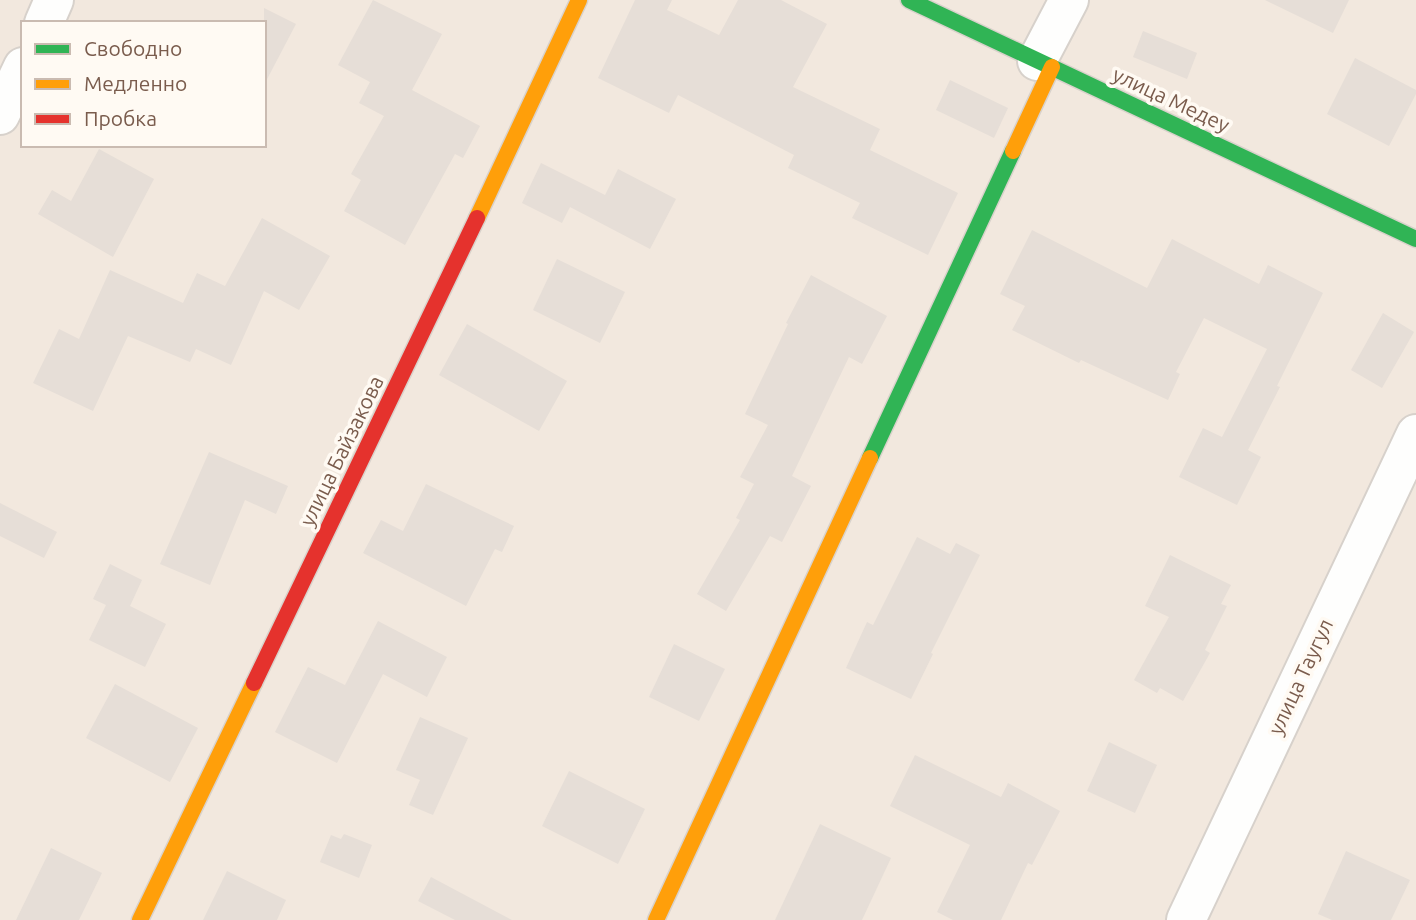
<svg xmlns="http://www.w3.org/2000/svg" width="1416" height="920" font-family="Ubuntu,sans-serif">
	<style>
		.residential { fill: #f2e8de; fill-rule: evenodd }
		.building { fill: #e6ded7 }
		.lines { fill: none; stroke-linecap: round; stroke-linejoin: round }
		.street-casing { stroke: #d7d1cb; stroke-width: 42 }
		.fast-casing { stroke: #d9d2cb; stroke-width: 19 }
		.slow-casing { stroke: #d9d2cb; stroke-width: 19 }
		.jam-casing { stroke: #d9d2cb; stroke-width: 19 }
		.street { stroke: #fefefd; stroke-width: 38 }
		.fast { stroke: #30b455; stroke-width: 16 }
		.slow { stroke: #ff9f0a; stroke-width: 16 }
		.jam { stroke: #e5322d; stroke-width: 16 }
		.labels { text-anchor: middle; stroke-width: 7; stroke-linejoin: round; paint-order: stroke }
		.street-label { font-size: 21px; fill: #7a5c4d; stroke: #fffaf3 }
	</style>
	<rect width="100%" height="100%" fill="#f9f5f0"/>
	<path class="residential" d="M 0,0 L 1416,0 L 1416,920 L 0,920 ZM 23,23 L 264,23 L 264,145 L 23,145 Z"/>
	<g class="building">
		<polygon points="373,0 442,34 412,90 480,126 463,158 455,154 405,245 344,211 361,180 351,174 384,116 359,103 370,82 338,65"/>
		<polygon points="635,0 672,0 667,10 719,35 738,0 781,0 827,24 793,87 880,129 870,150 958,193 928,255 852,218 860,203 788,168 794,155 678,95 669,113 598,78"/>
		<polygon points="1265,0 1349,0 1333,33"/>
		<polygon points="264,8 296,24 264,85"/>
		<polygon points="1143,31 1197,53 1187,79 1133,57"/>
		<polygon points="1355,58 1416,90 1416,94 1389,146 1327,114"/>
		<polygon points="950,80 1008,108 994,138 936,110"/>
		<polygon points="99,149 154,179 113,257 38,214 52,190 71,201"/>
		<polygon points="541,163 605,195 618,169 676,199 650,249 570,207 562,223 522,203"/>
		<polygon points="262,218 330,256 299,310 264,291 231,365 196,349 190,362 128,336 93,411 33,383 59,329 79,339 110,270 183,303 197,273 225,286"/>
		<polygon points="1032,230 1147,288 1172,239 1259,284 1268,265 1323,293 1277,386 1280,387 1248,450 1261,457 1237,505 1179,477 1203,428 1222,437 1267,349 1204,318 1176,372 1180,374 1168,400 1081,360 1079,363 1012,330 1025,306 1000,294"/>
		<polygon points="557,259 625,292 600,343 533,310"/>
		<polygon points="811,275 887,316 862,364 849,357 792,476 811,486 782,542 770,536 726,611 697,594 740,520 736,518 754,484 740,477 768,425 745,414 788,324 786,323"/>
		<polygon points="1383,313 1414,332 1382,388 1351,370"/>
		<polygon points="467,324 567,381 539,431 439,375"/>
		<polygon points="209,452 288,486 276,514 245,500 210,585 160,564"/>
		<polygon points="426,484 514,526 502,552 495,549 466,606 363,553 381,520 403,531"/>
		<polygon points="0,503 57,532 44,558 0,536"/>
		<polygon points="917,537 950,554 956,543 980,555 931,653 933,654 911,699 846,668 867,622 873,625"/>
		<polygon points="1170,555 1231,585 1221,604 1227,606 1205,650 1210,653 1183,701 1160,688 1157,693 1134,680 1169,617 1145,606"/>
		<polygon points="110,564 142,580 130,606 166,624 145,667 89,640 106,605 93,599"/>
		<polygon points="378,621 447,657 427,697 383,674 337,763 275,732 308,667 345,685"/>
		<polygon points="674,644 725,669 699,721 649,697"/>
		<polygon points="115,684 198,728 170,782 86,738"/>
		<polygon points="420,717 468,738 433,815 409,805 420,780 396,770"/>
		<polygon points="1109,742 1157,765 1135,813 1087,791"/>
		<polygon points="915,755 1001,797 1008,783 1060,811 1032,865 1028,863 1001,920 953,920 937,912 970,845 890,806"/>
		<polygon points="569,771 645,809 618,864 542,826"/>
		<polygon points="820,824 891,858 862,920 775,920"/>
		<polygon points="344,834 372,845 359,878 320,862 331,835 341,839"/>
		<polygon points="51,848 102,873 79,920 16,920"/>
		<polygon points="1346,851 1410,880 1391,920 1332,920 1318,914"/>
		<polygon points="227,871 286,900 277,920 203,920"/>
		<polygon points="431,877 512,920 455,920 418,901"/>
	</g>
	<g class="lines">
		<g class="street-casing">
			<g id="street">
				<polyline points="44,23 54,0"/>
				<polyline points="1037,61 1069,0"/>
				<polyline points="0,115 23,67"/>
				<polyline points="1186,920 1416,434"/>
			</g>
		</g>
		<g class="fast-casing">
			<g id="fast">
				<polyline points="909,0 1416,239"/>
				<polyline points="870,458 1013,151"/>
			</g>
		</g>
		<g class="slow-casing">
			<g id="slow">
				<polyline points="1013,151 1052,67"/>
				<polyline points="477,218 579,0"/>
				<polyline points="140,920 254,683"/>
				<polyline points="656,920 870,458"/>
			</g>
		</g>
		<g class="jam-casing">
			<polyline id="jam" points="254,683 477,218"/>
		</g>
		<use href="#street" class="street"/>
		<use href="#fast" class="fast"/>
		<use href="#slow" class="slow"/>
		<use href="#jam" class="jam"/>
	</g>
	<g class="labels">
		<g class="street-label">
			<text transform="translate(1171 100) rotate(25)" y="7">улица Медеу</text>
			<text transform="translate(342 451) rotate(-64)" y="7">улица Байзакова</text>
			<text transform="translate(1301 677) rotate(-65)" y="7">улица Таугул</text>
		</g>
	</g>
	<rect x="21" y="21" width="245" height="126" fill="#fffaf3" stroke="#cabbb1" stroke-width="2"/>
	<rect x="35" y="44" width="35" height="10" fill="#30b455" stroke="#cabbb1" stroke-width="2"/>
	<text x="84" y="56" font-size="21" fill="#7a5c4d">Свободно</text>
	<rect x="35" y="79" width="35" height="10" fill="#ff9f0a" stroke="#cabbb1" stroke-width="2"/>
	<text x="84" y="91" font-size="21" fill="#7a5c4d">Медленно</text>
	<rect x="35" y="114" width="35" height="10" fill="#e5322d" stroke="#cabbb1" stroke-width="2"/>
	<text x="84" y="126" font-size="21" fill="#7a5c4d">Пробка</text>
</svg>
